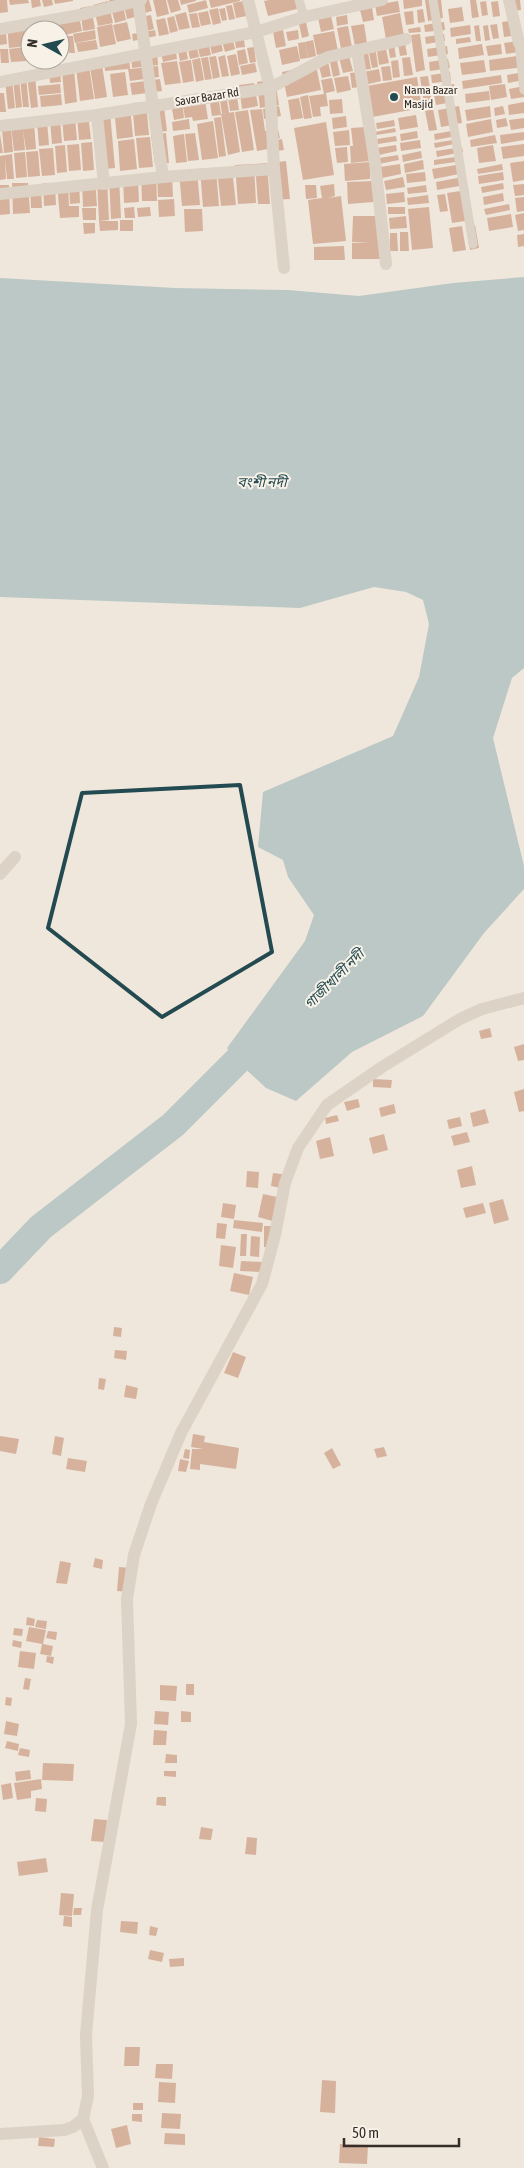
<svg xmlns="http://www.w3.org/2000/svg" width="524" height="2168" font-family="'Asap Condensed','Noto Sans Bengali',sans-serif">
	<style>
		.water { fill: #7ea3a8 }
		.lines { fill: none; stroke-linecap: round; stroke-linejoin: round }
		.river { stroke: #7ea3a8; stroke-width: 28 }
		.building { fill: #b87251 }
		.service { stroke: #c5b8a9; stroke-width: 9 }
		.minor { stroke: #c5b8a9; stroke-width: 12 }
		.tertiary { stroke: #c5b8a9; stroke-width: 12 }
		.marked { fill: none; stroke: #234a50; stroke-width: 4; stroke-linejoin: round }
		.poi-dot { fill: #234a50; stroke: #f7f1e8; stroke-width: 2 }
		.labels { text-anchor: middle; stroke-width: 4; stroke-linejoin: round; paint-order: stroke }
		.poi-label { font-size: 12px; fill: #342d28; stroke: #f7f1e8; text-anchor: start }
		.street-label { font-size: 12px; fill: #342d28; stroke: #f7f1e8 }
		.water-label { font-size: 14px; font-style: italic; fill: #234a50; stroke: #f7f1e8 }
	</style>
	<rect width="100%" height="100%" fill="#efe7dc"/>
	<polygon class="water" points="524,277 524,668 512,678 493,738 524,866 524,889 484,933 423,1016 352,1052 296,1101 266,1088 237,1061 227,1048 305,941 314,915 288,877 283,860 258,847 263,792 393,736 419,677 429,624 423,600 406,592 374,587 300,608 0,597 0,278 175,288 288,290 359,296 453,283"/>
	<g class="lines">
		<polyline class="river" points="0,1270 41,1227 173,1125 237,1061 266,1039"/>
	</g>
	<g class="building">
		<polygon points="0,0 7,0 8,12 0,13"/>
		<polygon points="9,0 28,0 29,3 10,5"/>
		<polygon points="31,0 40,0 41,6 32,8"/>
		<polygon points="42,0 52,0 53,5 44,7"/>
		<polygon points="54,0 73,0 73,1 55,4"/>
		<polygon points="109,0 122,0 126,20 115,23"/>
		<polygon points="123,0 135,0 139,16 127,19"/>
		<polygon points="137,0 149,0 152,11 141,14"/>
		<polygon points="153,0 166,0 169,14 157,17"/>
		<polygon points="167,0 178,0 181,10 171,13"/>
		<polygon points="180,0 196,0 196,1 181,5"/>
		<polygon points="206,0 208,8 189,13 187,5"/>
		<polygon points="209,0 240,0 240,1 211,8"/>
		<polygon points="269,0 296,0 297,9 268,16 264,1"/>
		<polygon points="403,0 422,0 422,6 404,9"/>
		<polygon points="425,0 431,0 434,20 428,21"/>
		<polygon points="433,0 441,0 443,18 436,19"/>
		<polygon points="470,0 476,0 479,17 472,18"/>
		<polygon points="512,0 520,0 521,10 513,11"/>
		<polygon points="108,1 113,23 98,26 93,5"/>
		<polygon points="244,1 247,16 236,18 233,3"/>
		<polygon points="398,1 400,12 377,16 375,5"/>
		<polygon points="486,1 488,15 482,16 480,2"/>
		<polygon points="498,1 500,16 493,17 491,2"/>
		<polygon points="232,5 235,19 229,20 226,6"/>
		<polygon points="91,6 95,29 83,31 80,8"/>
		<polygon points="372,7 374,20 363,22 360,10"/>
		<polygon points="462,7 464,21 450,23 448,9"/>
		<polygon points="218,8 221,23 213,25 209,10"/>
		<polygon points="225,8 227,20 222,21 219,9"/>
		<polygon points="423,9 425,22 418,23 417,10"/>
		<polygon points="78,11 82,31 61,36 57,15"/>
		<polygon points="208,11 211,24 201,26 198,13"/>
		<polygon points="413,11 414,24 406,25 404,12"/>
		<polygon points="186,12 190,28 179,30 175,15"/>
		<polygon points="197,13 200,27 192,28 189,14"/>
		<polygon points="400,13 404,36 386,39 382,17"/>
		<polygon points="151,15 154,29 142,32 139,17"/>
		<polygon points="347,15 348,24 337,26 336,17"/>
		<polygon points="174,16 178,31 170,33 167,18"/>
		<polygon points="331,16 334,29 321,32 318,18"/>
		<polygon points="165,18 169,34 159,36 156,20"/>
		<polygon points="26,21 28,46 9,48 7,25 17,24 19,35 18,22"/>
		<polygon points="509,21 511,36 504,37 502,22"/>
		<polygon points="127,22 131,39 117,42 113,25"/>
		<polygon points="306,22 309,36 302,38 299,24"/>
		<polygon points="444,22 445,30 425,32 424,25"/>
		<polygon points="112,24 116,44 100,47 97,27"/>
		<polygon points="364,24 367,43 355,46 351,26"/>
		<polygon points="497,24 499,38 493,39 490,25"/>
		<polygon points="5,25 7,44 0,45 0,26"/>
		<polygon points="470,25 471,34 451,37 450,28"/>
		<polygon points="479,25 481,41 476,41 474,26"/>
		<polygon points="488,25 490,40 485,41 483,26"/>
		<polygon points="348,26 352,47 341,49 337,28"/>
		<polygon points="420,27 421,32 409,33 408,29"/>
		<polygon points="95,30 96,39 75,43 73,34"/>
		<polygon points="155,30 156,36 133,41 132,34"/>
		<polygon points="283,30 286,46 276,48 273,32"/>
		<polygon points="298,30 299,39 288,41 286,32"/>
		<polygon points="334,31 338,51 317,55 313,35"/>
		<polygon points="243,33 245,47 236,48 234,35"/>
		<polygon points="420,34 425,70 416,72 411,35"/>
		<polygon points="444,34 445,41 426,44 425,37"/>
		<polygon points="232,35 235,49 225,52 221,37"/>
		<polygon points="67,36 73,36 75,53 69,53"/>
		<polygon points="60,37 66,37 68,54 62,55"/>
		<polygon points="470,37 471,42 456,44 456,39"/>
		<polygon points="220,38 223,51 212,54 209,41"/>
		<polygon points="96,40 98,49 78,52 76,43"/>
		<polygon points="313,40 316,56 308,58 305,42"/>
		<polygon points="524,40 524,51 506,54 504,43"/>
		<polygon points="208,41 211,55 200,57 197,43"/>
		<polygon points="305,42 308,58 300,59 298,43"/>
		<polygon points="405,42 407,55 400,56 398,43"/>
		<polygon points="196,43 199,57 190,59 187,45"/>
		<polygon points="185,44 188,59 180,61 177,46"/>
		<polygon points="394,44 396,57 390,58 388,45"/>
		<polygon points="482,44 484,55 459,59 458,48"/>
		<polygon points="501,44 502,54 488,56 486,46"/>
		<polygon points="175,45 177,59 163,62 160,48"/>
		<polygon points="297,46 300,61 282,65 279,50"/>
		<polygon points="447,46 448,54 428,57 427,49"/>
		<polygon points="26,47 27,61 11,62 9,49"/>
		<polygon points="254,47 256,62 250,63 247,48"/>
		<polygon points="0,49 8,49 9,63 1,63"/>
		<polygon points="245,49 248,63 239,65 237,51"/>
		<polygon points="386,49 389,63 379,65 377,51"/>
		<polygon points="157,51 158,65 132,68 131,54"/>
		<polygon points="376,52 378,67 372,68 369,53"/>
		<polygon points="368,53 371,69 362,70 359,54"/>
		<polygon points="236,54 240,74 231,76 227,56"/>
		<polygon points="129,55 130,69 158,66 159,77 130,81 128,69 105,71 104,58"/>
		<polygon points="225,55 229,76 222,77 218,57"/>
		<polygon points="524,55 524,67 490,71 489,60"/>
		<polygon points="216,56 220,77 213,79 209,57"/>
		<polygon points="349,56 353,71 343,73 339,58"/>
		<polygon points="208,57 212,79 205,80 201,58"/>
		<polygon points="410,57 413,75 404,76 402,58"/>
		<polygon points="200,58 204,80 196,82 192,60"/>
		<polygon points="448,59 450,68 430,71 429,62"/>
		<polygon points="191,60 194,81 183,83 179,62"/>
		<polygon points="337,60 340,75 333,77 330,62"/>
		<polygon points="398,60 400,77 393,78 391,61"/>
		<polygon points="484,60 486,72 462,75 460,63"/>
		<polygon points="177,61 181,83 165,85 161,63"/>
		<polygon points="328,61 331,76 322,78 318,63"/>
		<polygon points="255,63 257,72 242,75 240,66"/>
		<polygon points="102,65 107,97 95,99 90,67"/>
		<polygon points="316,65 321,90 287,97 282,72"/>
		<polygon points="89,66 94,99 80,101 76,68"/>
		<polygon points="390,66 392,80 383,81 381,67"/>
		<polygon points="379,69 381,81 365,85 363,72"/>
		<polygon points="60,70 61,82 50,83 49,72"/>
		<polygon points="74,70 77,102 65,104 62,72"/>
		<polygon points="125,72 128,95 113,97 110,74"/>
		<polygon points="359,72 360,87 352,88 350,73"/>
		<polygon points="450,72 451,81 432,83 431,75"/>
		<polygon points="524,72 524,80 508,83 507,75"/>
		<polygon points="501,75 502,83 463,89 462,81"/>
		<polygon points="27,76 35,76 38,107 31,108"/>
		<polygon points="348,76 351,90 337,93 334,78"/>
		<polygon points="428,76 432,103 424,104 420,77"/>
		<polygon points="26,77 29,107 23,107 20,78"/>
		<polygon points="417,77 422,108 372,117 367,86"/>
		<polygon points="332,78 335,91 326,93 328,106 320,107 321,116 313,117 309,96 324,94 321,80"/>
		<polygon points="19,79 22,107 16,108 13,80"/>
		<polygon points="160,79 162,91 132,95 130,83"/>
		<polygon points="275,79 279,105 260,108 257,82"/>
		<polygon points="12,80 15,108 8,109 5,81"/>
		<polygon points="254,83 258,106 242,109 239,85"/>
		<polygon points="60,84 61,93 39,95 38,86"/>
		<polygon points="454,84 455,89 434,92 433,87"/>
		<polygon points="505,84 507,97 491,100 489,86"/>
		<polygon points="524,86 524,97 511,99 509,89"/>
		<polygon points="236,89 239,110 230,111 227,90"/>
		<polygon points="489,91 490,100 466,103 465,94"/>
		<polygon points="0,93 4,93 6,112 0,112"/>
		<polygon points="226,93 229,113 222,114 219,94"/>
		<polygon points="452,93 453,102 436,105 434,95"/>
		<polygon points="61,94 62,105 41,107 40,96"/>
		<polygon points="204,94 208,119 193,121 192,117 185,118 182,100 184,118 174,120 170,98"/>
		<polygon points="218,95 221,115 212,116 209,97"/>
		<polygon points="308,95 312,118 304,119 300,97"/>
		<polygon points="299,98 303,118 291,120 288,100"/>
		<polygon points="163,99 167,131 151,133"/>
		<polygon points="342,99 343,113 330,114 329,100"/>
		<polygon points="146,102 149,135 135,136 132,103"/>
		<polygon points="524,102 524,113 509,115 508,105"/>
		<polygon points="130,106 133,137 117,139 114,107"/>
		<polygon points="279,106 281,116 264,119 263,109"/>
		<polygon points="459,106 462,123 456,124 453,107"/>
		<polygon points="490,106 491,117 467,121 465,110"/>
		<polygon points="503,106 505,114 495,116 494,108"/>
		<polygon points="450,108 453,125 441,127 438,110"/>
		<polygon points="262,109 265,131 278,129 280,138 267,141 282,139 284,150 269,152 268,149 257,151 250,110"/>
		<polygon points="433,109 437,130 429,131 425,111"/>
		<polygon points="248,110 254,150 242,152 235,112"/>
		<polygon points="110,112 115,168 105,169 99,113"/>
		<polygon points="234,112 240,152 228,155 221,114"/>
		<polygon points="88,115 91,139 79,140 77,116"/>
		<polygon points="416,115 418,127 400,130 398,118"/>
		<polygon points="346,116 347,127 333,129 332,118"/>
		<polygon points="75,117 77,140 64,141 62,118"/>
		<polygon points="221,117 226,156 219,157 214,118"/>
		<polygon points="506,118 508,126 497,128 496,120"/>
		<polygon points="524,118 524,128 511,130 509,120"/>
		<polygon points="60,119 62,143 52,144 50,120"/>
		<polygon points="189,119 190,129 173,131 172,122"/>
		<polygon points="491,119 493,132 468,137 466,124"/>
		<polygon points="394,120 395,126 377,129 376,123"/>
		<polygon points="47,121 49,145 39,146 37,122"/>
		<polygon points="213,121 218,158 202,160 197,124"/>
		<polygon points="326,122 334,175 303,180 294,128"/>
		<polygon points="34,123 36,149 26,150 23,130 25,150 14,151 11,126"/>
		<polygon points="365,127 369,161 351,163 350,146 353,146 351,128"/>
		<polygon points="11,128 13,152 4,153 2,129"/>
		<polygon points="395,128 396,132 376,135 375,132"/>
		<polygon points="349,130 350,145 335,146 333,132"/>
		<polygon points="457,130 457,136 435,140 434,134"/>
		<polygon points="417,131 418,138 401,141 400,134"/>
		<polygon points="524,132 524,140 501,144 500,135"/>
		<polygon points="166,133 169,163 155,165 151,135"/>
		<polygon points="195,133 199,160 188,161 185,134"/>
		<polygon points="0,134 3,153 0,153"/>
		<polygon points="184,134 187,162 176,163 173,136"/>
		<polygon points="495,135 497,143 471,147 470,140"/>
		<polygon points="396,136 397,141 378,144 377,139"/>
		<polygon points="150,137 153,167 139,168 136,138"/>
		<polygon points="134,139 137,169 120,171 118,141"/>
		<polygon points="420,140 421,148 401,151 400,143"/>
		<polygon points="453,140 454,144 435,148 434,143"/>
		<polygon points="92,142 94,170 83,171 81,143"/>
		<polygon points="79,144 81,170 69,171 67,145"/>
		<polygon points="524,144 524,156 503,159 501,147"/>
		<polygon points="65,145 67,172 57,173 55,146"/>
		<polygon points="396,145 397,151 379,155 377,148"/>
		<polygon points="493,145 496,161 479,163 477,148"/>
		<polygon points="347,147 348,162 337,163 335,148"/>
		<polygon points="462,147 463,152 437,157 436,151"/>
		<polygon points="53,148 55,175 42,176 39,149"/>
		<polygon points="38,151 40,176 28,177 26,152"/>
		<polygon points="421,151 422,158 403,162 402,155"/>
		<polygon points="25,152 27,177 16,178 14,153"/>
		<polygon points="12,154 14,179 7,179 5,158 6,179 0,180 0,156"/>
		<polygon points="398,155 399,160 379,164 379,158"/>
		<polygon points="462,156 463,161 434,165 434,160"/>
		<polygon points="423,160 424,169 405,173 404,164"/>
		<polygon points="286,161 290,199 273,200 269,163"/>
		<polygon points="524,161 524,180 513,182 510,163"/>
		<polygon points="370,162 370,179 345,181 344,164"/>
		<polygon points="267,163 270,204 258,204 255,164"/>
		<polygon points="254,164 256,203 238,204 235,165"/>
		<polygon points="400,164 401,174 382,178 380,167"/>
		<polygon points="462,164 464,173 434,179 432,169"/>
		<polygon points="502,164 503,170 478,174 477,169"/>
		<polygon points="232,168 236,205 221,206 217,170"/>
		<polygon points="216,169 219,206 203,207 200,170"/>
		<polygon points="197,170 200,205 182,206 179,172"/>
		<polygon points="425,172 426,181 407,183 406,174"/>
		<polygon points="503,172 504,180 479,184 478,176"/>
		<polygon points="156,173 157,201 142,201 141,174"/>
		<polygon points="172,174 173,197 158,197 157,175"/>
		<polygon points="109,177 119,177 121,218 111,219"/>
		<polygon points="138,177 139,202 124,203 123,178"/>
		<polygon points="403,177 405,187 386,190 384,181"/>
		<polygon points="463,177 465,185 437,190 436,182"/>
		<polygon points="95,179 97,206 83,207 82,180"/>
		<polygon points="97,179 107,179 109,220 99,221"/>
		<polygon points="373,181 374,202 348,204 347,182"/>
		<polygon points="79,182 80,203 70,204 69,183"/>
		<polygon points="12,183 28,183 30,213 13,214"/>
		<polygon points="43,183 55,183 56,205 44,206"/>
		<polygon points="503,183 504,189 482,193 481,187"/>
		<polygon points="57,184 68,184 69,206 79,206 79,217 60,218"/>
		<polygon points="334,184 335,196 328,198 341,196 346,241 313,244 308,200 322,198 320,186"/>
		<polygon points="524,184 524,195 515,196 513,185"/>
		<polygon points="0,185 9,185 10,214 0,215"/>
		<polygon points="30,185 41,185 42,208 31,208"/>
		<polygon points="305,185 316,185 317,198 306,199"/>
		<polygon points="426,185 427,192 408,194 407,188"/>
		<polygon points="467,190 472,220 452,223 447,193"/>
		<polygon points="404,192 405,202 387,204 386,194"/>
		<polygon points="503,193 504,201 484,205 483,197"/>
		<polygon points="445,194 448,211 440,212 437,195"/>
		<polygon points="428,195 429,203 408,205 407,198"/>
		<polygon points="524,197 524,211 517,212 515,198"/>
		<polygon points="174,199 175,216 159,217 158,200"/>
		<polygon points="509,204 510,210 486,215 484,209"/>
		<polygon points="134,207 135,218 125,218 124,208"/>
		<polygon points="150,207 151,216 138,217 137,208"/>
		<rect x="388" y="207" width="17" height="7"/>
		<polygon points="429,207 433,248 412,250 408,209"/>
		<polygon points="82,208 96,208 96,220 83,220"/>
		<polygon points="184,209 202,209 203,231 185,232"/>
		<polygon points="524,213 524,230 518,231 515,215"/>
		<polygon points="511,214 513,227 489,231 487,218"/>
		<polygon points="353,216 377,216 382,259 352,259 352,243 370,243 352,242"/>
		<polygon points="406,216 407,228 390,229 389,218"/>
		<rect x="120" y="220" width="13" height="11"/>
		<polygon points="99,221 118,221 118,230 100,231"/>
		<polygon points="83,223 95,223 95,233 84,234"/>
		<polygon points="475,225 479,248 470,250 466,227"/>
		<polygon points="462,226 466,250 453,252 449,228"/>
		<polygon points="400,232 408,232 409,251 400,251"/>
		<polygon points="390,233 397,233 398,251 390,251"/>
		<polygon points="524,234 524,246 518,247 517,235"/>
		<polygon points="344,246 345,260 314,260 314,247"/>
		<polygon points="490,1028 492,1037 481,1039 479,1031"/>
		<polygon points="524,1044 524,1060 518,1061 514,1047"/>
		<polygon points="373,1079 392,1080 391,1088 373,1087"/>
		<polygon points="524,1089 524,1111 519,1112 514,1092"/>
		<polygon points="358,1099 360,1107 347,1111 344,1102"/>
		<polygon points="394,1104 396,1113 381,1117 379,1108"/>
		<polygon points="485,1109 489,1123 473,1127 470,1113"/>
		<polygon points="337,1115 339,1121 326,1124 325,1118"/>
		<polygon points="460,1117 462,1126 449,1129 447,1120"/>
		<polygon points="467,1132 470,1142 454,1146 451,1136"/>
		<polygon points="384,1134 388,1150 373,1154 369,1138"/>
		<polygon points="330,1137 334,1156 320,1159 316,1141"/>
		<polygon points="472,1166 476,1185 461,1188 457,1170"/>
		<polygon points="247,1171 259,1172 258,1188 246,1187"/>
		<polygon points="273,1173 288,1175 286,1189 271,1186"/>
		<polygon points="263,1194 282,1198 276,1222 258,1217"/>
		<polygon points="503,1199 509,1220 494,1224 489,1203"/>
		<polygon points="223,1203 236,1205 234,1219 221,1217"/>
		<polygon points="483,1203 486,1213 466,1218 463,1208"/>
		<polygon points="234,1220 263,1223 262,1232 233,1228"/>
		<polygon points="217,1223 227,1224 225,1239 216,1238"/>
		<polygon points="264,1226 275,1226 274,1248 264,1247"/>
		<polygon points="241,1234 247,1234 246,1256 240,1256"/>
		<polygon points="251,1236 260,1237 259,1257 250,1256"/>
		<polygon points="221,1245 236,1247 233,1268 219,1266"/>
		<polygon points="241,1261 262,1262 261,1272 240,1271"/>
		<polygon points="234,1273 253,1277 249,1295 230,1291"/>
		<polygon points="114,1327 122,1328 121,1337 113,1336"/>
		<polygon points="115,1350 127,1351 126,1360 114,1358"/>
		<polygon points="233,1352 246,1357 238,1378 224,1373"/>
		<polygon points="99,1378 106,1379 104,1390 98,1389"/>
		<polygon points="126,1385 138,1388 136,1399 124,1397"/>
		<polygon points="193,1434 205,1436 204,1442 239,1448 236,1469 200,1464 200,1470 190,1469 192,1449 203,1449 191,1447"/>
		<polygon points="0,1436 19,1439 16,1454 0,1451"/>
		<polygon points="55,1436 64,1438 61,1456 52,1454"/>
		<polygon points="384,1447 387,1456 377,1458 374,1449"/>
		<polygon points="332,1448 341,1465 333,1469 324,1453"/>
		<polygon points="185,1449 190,1450 189,1459 183,1458"/>
		<polygon points="68,1458 87,1461 85,1472 66,1469"/>
		<polygon points="180,1459 189,1461 186,1472 178,1471"/>
		<polygon points="95,1558 103,1560 102,1569 93,1567"/>
		<polygon points="60,1561 71,1563 67,1584 56,1583"/>
		<polygon points="119,1567 130,1568 128,1592 117,1591"/>
		<polygon points="27,1617 35,1619 34,1626 26,1625"/>
		<polygon points="37,1620 47,1621 46,1629 35,1627"/>
		<polygon points="29,1627 46,1630 43,1644 53,1646 51,1656 40,1654 42,1644 26,1641"/>
		<polygon points="14,1628 23,1629 22,1636 13,1635"/>
		<polygon points="48,1631 57,1632 56,1640 46,1638"/>
		<polygon points="13,1640 22,1642 21,1648 12,1646"/>
		<polygon points="20,1651 36,1653 34,1669 18,1667"/>
		<polygon points="47,1656 54,1657 53,1664 46,1662"/>
		<polygon points="25,1678 31,1679 29,1690 23,1689"/>
		<rect x="186" y="1684" width="8" height="11"/>
		<polygon points="160,1685 177,1686 176,1701 160,1700"/>
		<polygon points="6,1697 12,1698 11,1706 5,1705"/>
		<polygon points="155,1711 169,1712 168,1725 154,1724"/>
		<polygon points="181,1711 191,1712 191,1722 181,1722"/>
		<polygon points="6,1721 19,1724 17,1736 4,1734"/>
		<polygon points="154,1730 167,1731 166,1745 153,1745"/>
		<polygon points="7,1741 19,1744 18,1751 5,1748"/>
		<polygon points="20,1748 30,1750 29,1757 18,1755"/>
		<polygon points="166,1754 177,1755 177,1763 165,1763"/>
		<polygon points="43,1763 74,1764 73,1781 42,1780"/>
		<polygon points="30,1770 31,1779 16,1781 15,1772"/>
		<polygon points="164,1771 176,1771 176,1777 164,1776"/>
		<polygon points="41,1779 42,1789 31,1791 31,1798 17,1800 14,1783"/>
		<polygon points="11,1783 13,1798 3,1800 1,1785"/>
		<polygon points="157,1797 166,1797 166,1806 156,1805"/>
		<polygon points="36,1798 47,1799 46,1812 35,1811"/>
		<polygon points="94,1819 107,1820 105,1842 91,1841"/>
		<polygon points="201,1827 213,1829 211,1840 199,1839"/>
		<polygon points="247,1837 257,1838 256,1855 245,1854"/>
		<polygon points="46,1858 48,1872 19,1876 17,1862"/>
		<polygon points="61,1893 74,1894 72,1916 59,1915"/>
		<polygon points="74,1908 82,1908 81,1915 73,1915"/>
		<polygon points="64,1916 72,1917 72,1927 63,1926"/>
		<polygon points="121,1921 138,1922 137,1934 120,1932"/>
		<polygon points="150,1926 158,1928 156,1936 149,1935"/>
		<polygon points="150,1950 164,1953 162,1962 148,1959"/>
		<polygon points="184,1958 184,1966 170,1967 169,1959"/>
		<polygon points="125,2047 140,2047 139,2066 124,2066"/>
		<polygon points="156,2064 173,2064 172,2079 155,2078"/>
		<polygon points="322,2080 336,2081 335,2113 320,2112"/>
		<polygon points="159,2082 176,2083 175,2103 158,2102"/>
		<rect x="133" y="2103" width="10" height="7"/>
		<polygon points="162,2113 181,2114 180,2129 161,2128"/>
		<polygon points="132,2114 142,2114 142,2122 132,2121"/>
		<polygon points="127,2125 131,2144 116,2148 111,2129"/>
		<polygon points="165,2133 185,2134 185,2145 164,2144"/>
		<polygon points="39,2137 55,2139 54,2147 38,2146"/>
		<polygon points="340,2144 368,2145 367,2164 339,2163"/>
	</g>
	<g class="lines">
		<g class="service">
			<polyline points="299,0 304,17"/>
			<polyline points="433,0 473,244"/>
			<polyline points="519,43 524,90"/>
		</g>
		<g class="minor">
			<polyline points="248,0 270,88 274,169 284,268"/>
			<polyline points="509,0 519,43 524,42"/>
			<polyline points="138,1 163,177"/>
			<polyline points="0,29 80,15 141,0"/>
			<polyline points="357,50 375,163 386,264"/>
			<polyline points="0,82 256,32 304,17 382,0"/>
			<polyline points="97,115 104,184"/>
			<polyline points="0,126 97,115 270,88 328,57 406,39"/>
			<polyline points="0,194 163,177 274,169"/>
			<polyline points="0,874 15,857"/>
		</g>
		<g class="tertiary">
			<polyline points="83,2119 103,2168"/>
			<polyline points="0,2134 64,2130 73,2127 83,2119 88,2096 86,2035 97,1910 131,1724 127,1599 134,1555 151,1504 181,1433 262,1284 275,1235 285,1183 298,1148 327,1105 382,1067 460,1019 482,1009 524,998"/>
		</g>
	</g>
	<path d="M0 0H524V2168H0ZM 240,785 L 272,952 L 162,1017 L 48,928 L 82,793 Z" fill="#efe7dc" fill-opacity=".55" fill-rule="evenodd"/>
	<path class="marked" d="M 240,785 L 272,952 L 162,1017 L 48,928 L 82,793 Z"/>
	<circle class="poi-dot" cx="394" cy="97" r="5"/>
	<g class="labels">
		<g class="poi-label">
			<text x="404" y="94">Nama Bazar<tspan x="404" dy="14">Masjid</tspan></text>
		</g>
		<g class="street-label">
			<text transform="translate(207 97) rotate(-9)" y="4">Savar Bazar Rd</text>
		</g>
		<g class="water-label">
			<text x="262" y="487">বংশী নদী</text>
			<text transform="translate(334 979) rotate(-45)" y="5">গাজীখালী নদী</text>
		</g>
	</g>
	<g transform="translate(45 45) rotate(278)"><circle r="24" fill="#f7f1e8" stroke="#a9a39b"/>
	<path d="M0-4L9 19L0 12L-9 19Z" fill="#234a50"/>
	<text y="-8" font-size="14" font-weight="bold" text-anchor="middle" fill="#342d28">N</text>
	</g>
	<path d="M344 2138v8h115v-8" fill="none" stroke="#342d28" stroke-width="2.5"/>
	<text x="352" y="2138" font-size="15" fill="#342d28" stroke="#f7f1e8" stroke-width="4" paint-order="stroke">50 m</text>
</svg>
